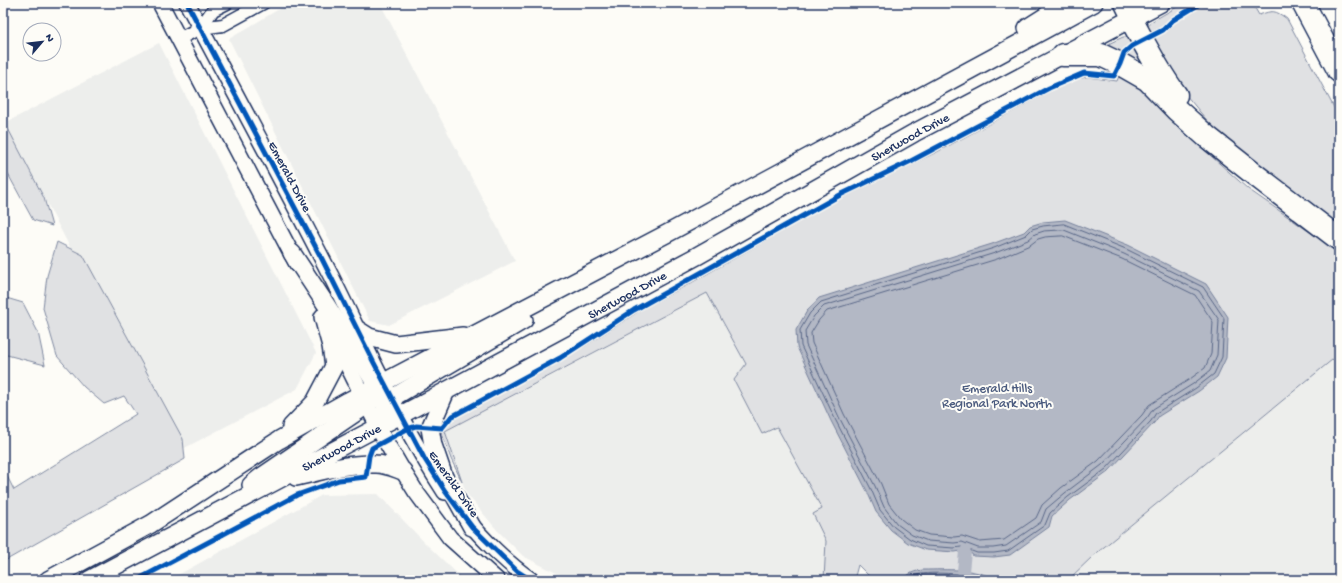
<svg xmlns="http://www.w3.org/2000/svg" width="1342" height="583" font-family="'Gochi Hand',sans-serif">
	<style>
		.built { fill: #edeeec }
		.green { fill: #e0e1e3; stroke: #7e88a0 }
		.water { fill: #b3b8c5; stroke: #76819c }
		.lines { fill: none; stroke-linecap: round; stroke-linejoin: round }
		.shore { stroke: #586687; stroke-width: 1 }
		.canal { stroke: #b3b8c5; stroke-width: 12 }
		.minor-casing { stroke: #1b2f5e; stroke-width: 15 }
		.tertiary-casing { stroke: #1b2f5e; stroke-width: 18 }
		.secondary-casing { stroke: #1b2f5e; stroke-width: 20 }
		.motorway-casing { stroke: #1b2f5e; stroke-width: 25 }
		.minor { stroke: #fdfcf7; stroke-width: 12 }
		.tertiary { stroke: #fdfcf7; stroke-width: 15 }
		.secondary { stroke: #fdfcf7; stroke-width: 17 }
		.motorway { stroke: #fdfcf7; stroke-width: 22 }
		.cycleway-casing { stroke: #fdfcf7; stroke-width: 8 }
		.cycleway { stroke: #0057b8; stroke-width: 5 }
		.labels { text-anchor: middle; stroke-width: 4; stroke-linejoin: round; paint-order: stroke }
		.street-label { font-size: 13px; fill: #1b2f5e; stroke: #fdfcf7 }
		.park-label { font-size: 13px; fill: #4c5c7f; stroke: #fdfcf7 }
	</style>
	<rect width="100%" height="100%" fill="#fdfcf7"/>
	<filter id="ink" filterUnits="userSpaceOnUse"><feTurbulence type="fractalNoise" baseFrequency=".025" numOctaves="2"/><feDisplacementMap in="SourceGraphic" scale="8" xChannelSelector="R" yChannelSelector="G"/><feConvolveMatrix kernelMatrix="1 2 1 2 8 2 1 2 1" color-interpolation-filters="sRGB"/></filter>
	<g filter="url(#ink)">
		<g class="built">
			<polygon points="289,3 380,3 515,261 389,325 370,321 229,39"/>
			<polygon points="159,43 316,353 297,389 177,452 5,123"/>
			<polygon points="707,293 821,503 837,580 570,580 523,556 497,530 466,493 445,431 559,372"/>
			<polygon points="1338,355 1339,580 1068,580 1093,556"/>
			<polygon points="378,494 427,545 464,580 169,580 322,495"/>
		</g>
		<g class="green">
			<path d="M 1184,3 L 1252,3 L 1259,15 C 1273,10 1275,10 1287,19 L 1339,117 L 1339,231 L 1214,129 L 1167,72 L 1148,30 L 1149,23 Z"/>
			<polygon points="1123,37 1127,37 1131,41 1153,79 1104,46"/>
			<polygon points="1120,73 1155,98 1182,130 1248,189 1327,244 1339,255 1339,356 1338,355 1093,556 1068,580 873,580 858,565 854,580 824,580 826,541 813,514 822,509 777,427 762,434 734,380 746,364 707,293 445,431 462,482 451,459 441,431 450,421 472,406 585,346 644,308 691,283 837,200 937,152 1056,88 1077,79 1087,77 1117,81"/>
			<polygon points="3,119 44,198 52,226 33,220 3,165"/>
			<polygon points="57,242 83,255 183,439 185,459 3,562 3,468 14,490 136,414 124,396 104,404 84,387 57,356 43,308 47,276"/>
			<polygon points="3,297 23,303 38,332 45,365 3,354"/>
		</g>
		<g class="water">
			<polygon points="1065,220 1128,245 1206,284 1228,317 1226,358 1217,377 1199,391 1159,416 1154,423 1108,472 1070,500 1052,516 1049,527 1010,555 994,557 973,556 972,554 961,551 955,552 926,550 908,543 891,530 876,512 867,491 831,421 797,347 796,330 807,311 819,298 992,244 1024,232 1030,226 1043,222"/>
			<path d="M 923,570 C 947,570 974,567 996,580 L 904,580 C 908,573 915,571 923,570 Z"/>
		</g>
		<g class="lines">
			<g class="shore">
				<polygon points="1064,224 1126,249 1203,287 1224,318 1222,357 1214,374 1196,388 1156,413 1151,421 1106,469 1068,497 1050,513 1045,525 1008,551 994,553 977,553 961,547 954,548 926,546 910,539 894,527 880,510 871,489 835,419 801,346 800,330 810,313 821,302 994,248 1026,235 1032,229 1043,226"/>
				<polygon points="1064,230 1124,254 1199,291 1219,320 1217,355 1210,371 1193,384 1153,409 1147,418 1102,465 1065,493 1046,509 1041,522 1006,546 993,548 978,548 962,542 954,543 928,541 912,535 897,524 884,507 875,486 839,417 806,345 805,331 814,316 824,306 995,253 1028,240 1035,234 1044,231"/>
				<polygon points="1063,236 1122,259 1195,295 1213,322 1211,354 1205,368 1190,379 1149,405 1142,415 1098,461 1061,488 1042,505 1036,518 1004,540 980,542 962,536 954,537 929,535 915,530 901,519 889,504 881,484 844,414 812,343 811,333 819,320 827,311 997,259 1030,245 1038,239 1045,237"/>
				<path d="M 909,580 C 911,578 914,576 917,575 C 930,571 976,574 987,580"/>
				<path d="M 918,580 C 933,577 950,579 966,580"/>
			</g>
			<polyline class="canal" points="963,571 965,552"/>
			<g class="minor-casing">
				<g id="minor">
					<polyline points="200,28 213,10 227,3"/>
					<polyline points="179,39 200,28 223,25 263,3"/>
				</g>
			</g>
			<g class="tertiary-casing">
				<g id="tertiary">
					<polyline points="160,3 297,264"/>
					<path d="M 187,3 C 235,93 284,184 331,276 C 367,348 400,424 445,492"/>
					<polyline points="331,332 382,435 403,471 416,492 450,538 497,580"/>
					<path d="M 465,517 C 482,539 508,564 531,580"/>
				</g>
			</g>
			<g class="secondary-casing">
				<g id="secondary">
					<polyline points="1123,3 1131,19"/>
					<polyline points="1027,28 1046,16 1060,3"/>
					<polyline points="292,253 327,306 382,394"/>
					<polyline points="358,330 369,337 396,344 463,336"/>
					<polyline points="446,391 430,428 433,445 444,477 472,527"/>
					<polyline points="291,427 315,402 334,366 331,346 323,317"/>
					<polyline points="379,427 385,409 392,398 524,320"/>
					<path d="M 296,477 C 322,471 349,463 376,464 C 385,464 394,468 403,471"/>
					<polyline points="251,485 261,477 367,405 376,396 382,386"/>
					<polyline points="48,580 151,524 279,440 348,401 670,232 1094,3"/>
					<path id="s1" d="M 89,580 L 446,391 L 697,256 L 914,133 L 1161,3"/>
				</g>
			</g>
			<g class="motorway-casing">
				<g id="motorway">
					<polyline points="1303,3 1339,71"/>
					<path d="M 1131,19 C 1145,45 1158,71 1176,95"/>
					<polyline points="1063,55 1101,55 1120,64 1148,80 1177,110 1206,136 1254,174 1339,239"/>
				</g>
			</g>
			<use href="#minor" class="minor"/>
			<use href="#tertiary" class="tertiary"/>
			<use href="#secondary" class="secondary"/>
			<use href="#motorway" class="motorway"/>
			<g class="cycleway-casing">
				<g id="cycleway">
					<polyline points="187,3 322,259 373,361 424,458 445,491 472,527 517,571 531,580"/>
					<polyline points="137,580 297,495 339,480 366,477 369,456 372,448 407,429 416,426 442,428 451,417 560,358 634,310 842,194 909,162 1049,88 1084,73 1114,76 1120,64 1124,53 1132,46 1163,30 1173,20 1201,3"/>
				</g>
			</g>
			<use href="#cycleway" class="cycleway"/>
		</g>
	</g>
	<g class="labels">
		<g class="street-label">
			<text dy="5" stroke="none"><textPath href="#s1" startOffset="933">Sherwood Drive</textPath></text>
			<text transform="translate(291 176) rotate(62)" y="5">Emerald Drive</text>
			<text dy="5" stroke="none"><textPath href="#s1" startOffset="609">Sherwood Drive</textPath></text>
			<text dy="5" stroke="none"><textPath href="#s1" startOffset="285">Sherwood Drive</textPath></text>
			<text transform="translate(455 483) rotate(55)" y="5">Emerald Drive</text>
		</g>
		<g class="park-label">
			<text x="997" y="392">Emerald Hills<tspan x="997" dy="15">Regional Park North</tspan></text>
		</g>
	</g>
	<rect width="1342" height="583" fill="none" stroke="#fdfcf7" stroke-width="16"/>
	<rect x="8" y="8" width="1326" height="567" fill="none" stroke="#1b2f5e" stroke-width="1.5" filter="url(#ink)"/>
	<g transform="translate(42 42) rotate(62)"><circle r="19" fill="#fdfcf7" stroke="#a3aaba"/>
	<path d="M0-3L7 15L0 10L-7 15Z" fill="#1b2f5e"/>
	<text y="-6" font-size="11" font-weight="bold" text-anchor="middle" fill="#1b2f5e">N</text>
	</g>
</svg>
